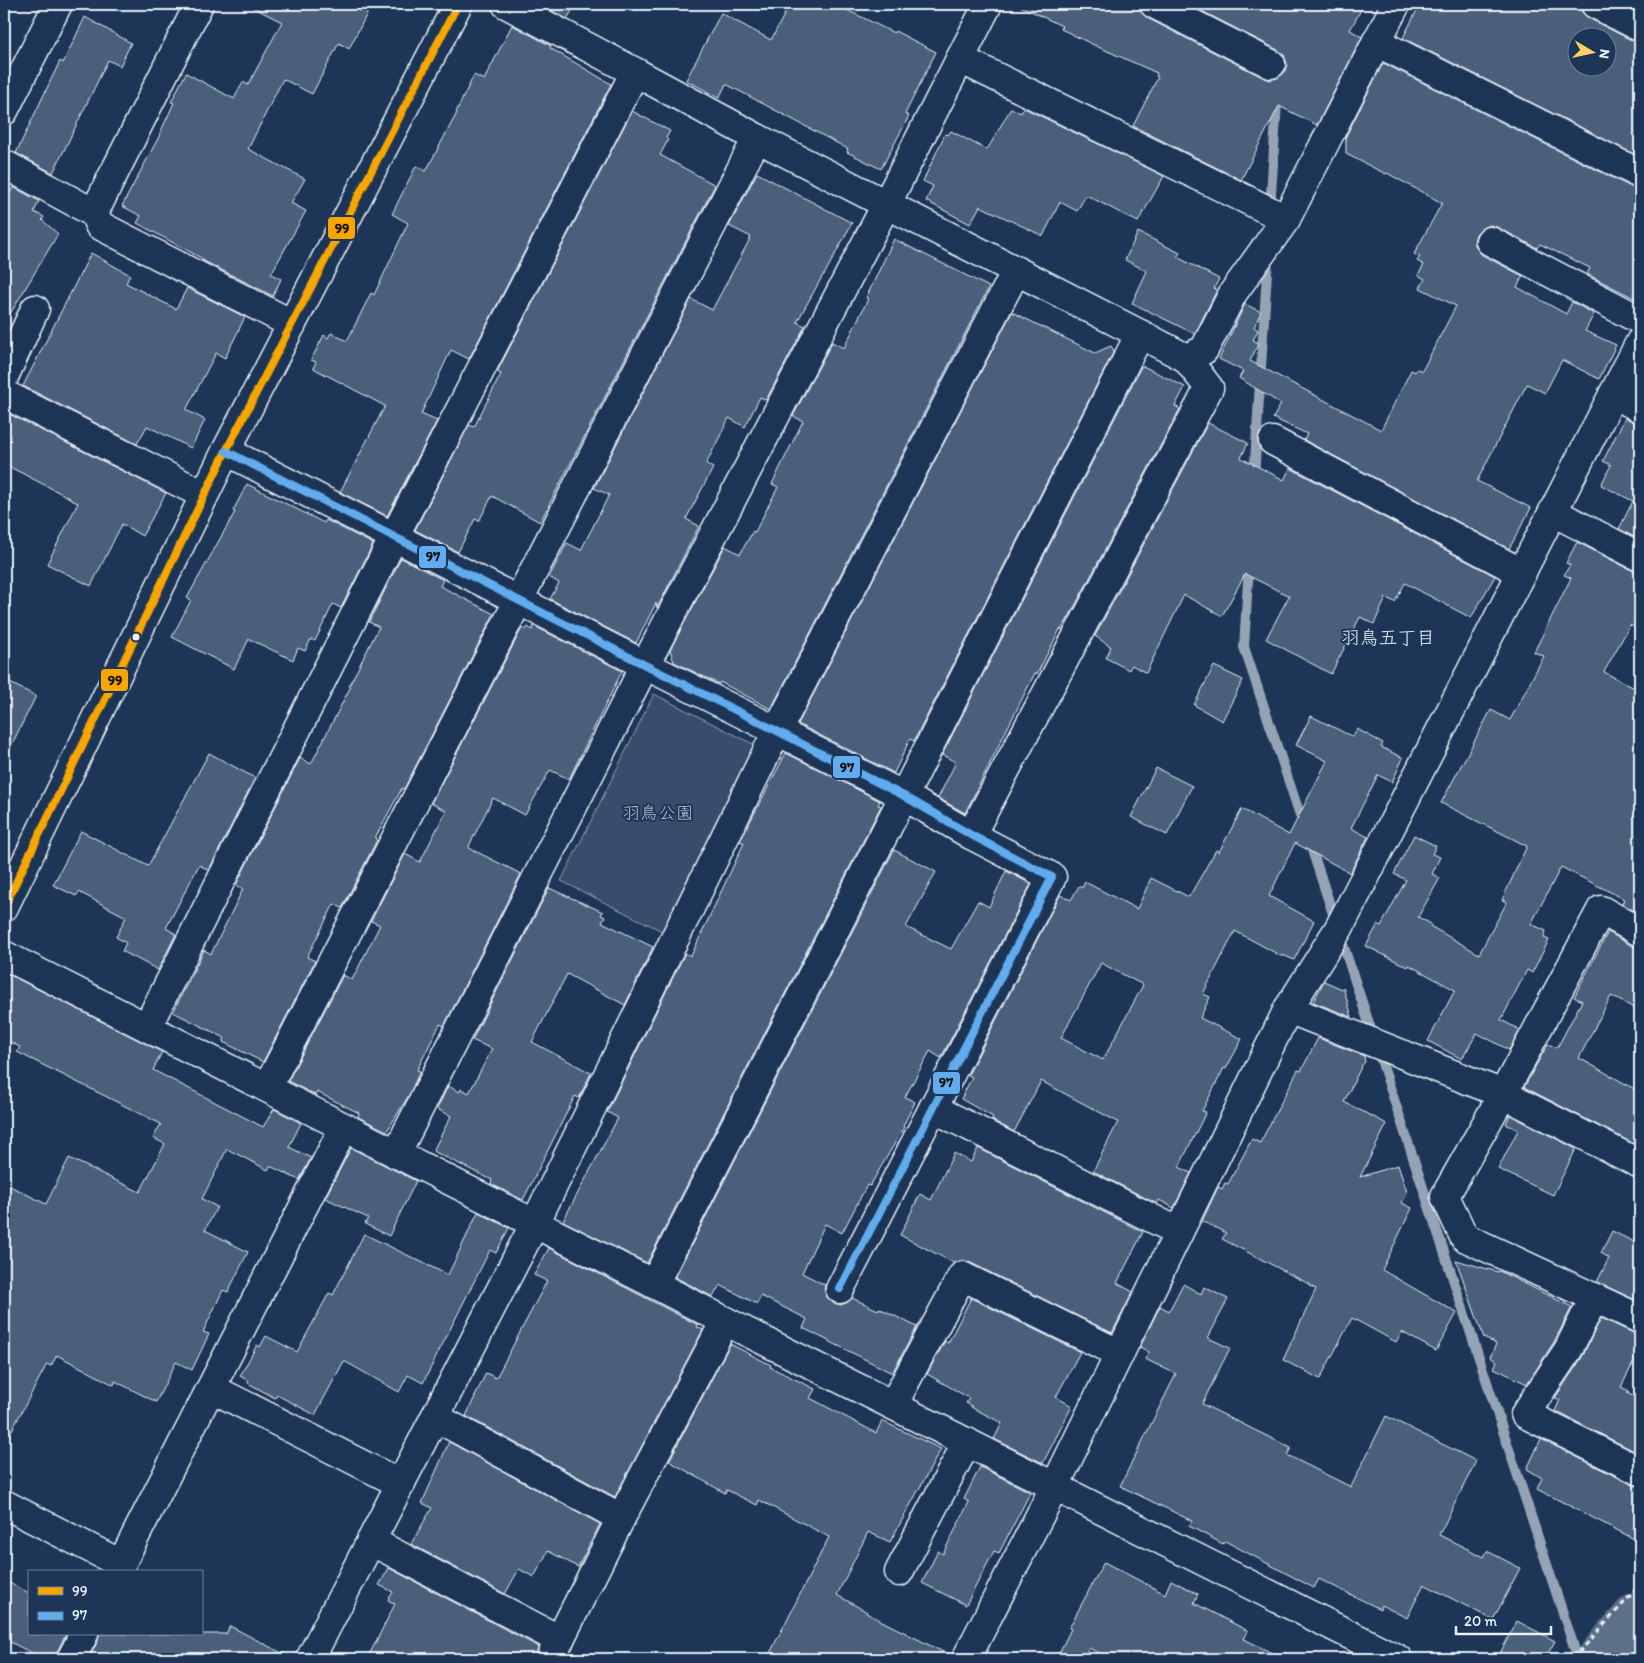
<svg xmlns="http://www.w3.org/2000/svg" width="1644" height="1663" font-family="Itim,'Klee One',sans-serif">
	<style>
		.green { fill: #374d6c; stroke: #909fb2 }
		.lines { fill: none; stroke-linecap: round; stroke-linejoin: round }
		.stream { stroke: #95a4b5; stroke-width: 10 }
		.river { stroke: #5d7089; stroke-width: 58 }
		.building { fill: #495e7a; stroke: #e8f1f8; fill-rule: evenodd }
		.minor-casing { stroke: #e8f1f8; stroke-width: 31 }
		.trunk-casing { stroke: #e8f1f8; stroke-width: 31 }
		.path { stroke: #e8f1f8; stroke-width: 3; stroke-dasharray: 5 4; stroke-linecap: butt }
		.minor { stroke: #1d3557; stroke-width: 28 }
		.trunk { stroke: #1d3557; stroke-width: 28 }
		.bus-1-casing { stroke: #1d3557; stroke-width: 11 }
		.bus-2-casing { stroke: #1d3557; stroke-width: 11 }
		.bus-1 { stroke: #f7a600; stroke-width: 8 }
		.bus-2 { stroke: #60acee; stroke-width: 8 }
		.bus-dot { fill: #e8f1f8; stroke: #1d3557; stroke-width: 2 }
		.labels { text-anchor: middle; stroke-width: 4; stroke-linejoin: round; paint-order: stroke }
		.park-label { font-size: 18px; fill: #b3c0ce; stroke: #1d3557 }
		.neighbourhood-label { font-size: 19px; fill: #e8f1f8; stroke: #1d3557 }
		.line-badge { stroke: #1d3557; stroke-width: 2 }
		.pale-badge-label { font-size: 14px; text-anchor: middle; font-weight: bold; fill: #111 }
	</style>
	<rect width="100%" height="100%" fill="#1d3557"/>
	<filter id="ink" filterUnits="userSpaceOnUse"><feTurbulence type="fractalNoise" baseFrequency=".02" numOctaves="2"/><feDisplacementMap in="SourceGraphic" scale="10" xChannelSelector="R" yChannelSelector="G"/><feConvolveMatrix kernelMatrix="1 2 1 2 8 2 1 2 1" color-interpolation-filters="sRGB"/></filter>
	<g filter="url(#ink)">
		<polygon class="green" points="654,694 755,745 662,931 561,881"/>
		<g class="lines">
			<g class="stream">
				<polyline points="1270,210 1281,40"/>
				<polyline points="1254,477 1268,257"/>
				<polyline points="1249,564 1244,647 1304,827"/>
				<polyline points="1309,841 1578,1659"/>
			</g>
			<polyline class="river" points="1607,1659 1640,1621"/>
		</g>
		<g class="building">
			<polygon points="246,4 372,4 349,49 339,43 312,94 283,79 248,149 305,179 291,203 306,211 271,274 281,279 273,296 202,260 203,259 137,223 141,216 122,206 162,131 161,131 174,103 171,102 186,73 234,99 243,82 248,85 282,22"/>
			<polygon points="539,4 576,4 567,19"/>
			<polygon points="790,4 835,4 894,33 895,31 936,52 905,114 909,116 881,169 847,152 848,149 726,84 719,98 686,80 721,13 771,40"/>
			<polygon points="1016,4 1139,4 1141,12 1147,18 1264,78 1271,80 1279,77 1285,72 1287,64 1284,55 1278,50 1188,4 1364,4 1350,30 1362,37 1317,125 1279,106 1241,180 1133,126 1158,77 1156,76 1157,73 1096,46 1061,29 1062,26"/>
			<path d="M 1420,4 L 1580,4 L 1582,12 L 1588,18 L 1633,41 L 1640,43 L 1640,157 L 1403,38 ZM 1576,38 L 1606,38 L 1606,68 L 1576,68 Z"/>
			<polygon points="85,17 131,43 120,66 108,60 53,173 16,153 60,61 63,63"/>
			<polygon points="512,25 551,46 550,48 611,84 469,359 451,350 421,414 437,421 387,516 340,492 385,406 313,368 316,362 311,360 324,335 328,338 331,333 347,341 371,293 374,295 408,223 392,214 416,166 426,171 457,113 456,112 474,75 484,80"/>
			<polygon points="1383,63 1633,188 1640,190 1640,301 1587,274 1590,268 1540,244 1537,248 1497,227 1490,225 1482,228 1476,234 1474,242 1477,249 1482,255 1523,276 1517,287 1566,314 1572,302 1594,314 1585,331 1616,345 1599,379 1562,360 1545,393 1527,384 1477,481 1531,508 1509,549 1304,440 1307,434 1273,418 1281,404 1239,378 1243,371 1219,359 1245,304 1261,312 1254,327 1258,330 1253,340 1259,343 1250,361 1381,430 1411,370 1415,372 1417,369 1422,371 1456,306 1420,288 1425,279 1418,275 1424,265 1417,261 1420,257 1414,254 1442,203 1387,173 1386,174 1346,154 1346,139 1345,138"/>
			<polygon points="1011,108 1021,113 1024,108 1164,176 1138,222 1086,195 1077,211 1060,202 1043,236 980,206 970,224 926,201 933,186 923,181 945,134 948,135 951,131 987,150"/>
			<polygon points="632,111 670,131 666,138 668,140 660,155 715,185 540,522 492,496 479,521 475,519 458,552 415,530 469,425 474,427 501,374 497,372"/>
			<polygon points="757,173 852,223 824,275 823,275 797,322 805,326 766,400 760,397 745,427 729,418 706,464 713,468 686,519 699,526 657,608 656,603 636,643 550,599 559,583 549,577 567,543 581,550 609,495 594,488 691,299 712,310 751,237 729,226"/>
			<polygon points="13,187 39,201 34,212 44,217 42,220 58,234 4,324 4,205"/>
			<polygon points="1138,232 1180,253 1177,257 1219,279 1214,288 1217,290 1195,334 1132,303 1147,271 1125,260"/>
			<polygon points="894,239 989,287 771,709 720,682 719,684 674,662 670,650 725,546 740,554 753,531 755,532 778,487 772,484 803,421 793,416 832,342 844,348 868,299 866,298"/>
			<polygon points="91,253 130,275 126,283 176,309 187,288 245,317 225,358 216,353 186,410 205,420 191,448 147,426 137,444 23,386"/>
			<polygon points="1012,312 1095,353 1111,346 1114,351 914,741 910,739 894,773 798,724"/>
			<polygon points="1143,366 1185,387 1175,406 1180,409 1069,617 1061,630 1060,629 1037,674 1035,673 965,813 938,798 956,762 942,755 1141,367"/>
			<polygon points="9,414 166,493 142,536 122,524 91,586 47,564 78,503 69,499 70,498 4,464 4,425"/>
			<polygon points="1625,418 1640,424 1640,540 1619,529 1633,501 1601,485 1611,465 1603,461"/>
			<polygon points="1208,423 1248,443 1241,458 1284,480 1290,468 1495,576 1471,618 1405,583 1395,602 1386,598 1374,624 1360,617 1331,674 1266,639 1289,596 1245,574 1222,616 1184,595 1146,673 1132,665 1129,670 1106,658 1111,647 1095,636"/>
			<polygon points="247,484 324,523 326,520 373,544 341,608 333,604 315,641 311,639 305,651 298,648 293,660 249,639 234,669 172,637 191,600 187,598 235,512 233,511"/>
			<polygon points="1577,542 1633,571 1640,573 1640,631 1630,625 1604,672 1640,691 1640,914 1622,904 1624,899 1561,867 1531,924 1546,931 1544,938 1549,940 1532,973 1527,970 1501,1020 1520,1030 1509,1050 1477,1033 1462,1059 1428,1041 1455,990 1409,965 1408,967 1366,946 1378,924 1381,926 1406,880 1394,874 1414,835 1436,846 1432,854 1440,857 1432,874 1440,878 1418,917 1431,924 1430,926 1479,954 1507,902 1502,900 1527,846 1441,803 1491,710 1510,720 1544,656 1534,652 1571,578 1564,575 1570,565 1566,563"/>
			<polygon points="401,558 443,580 440,586 494,614 404,789 402,788 375,838 377,840 342,908 334,904 307,957 315,961 263,1062 223,1042 225,1038 173,1012 204,950 211,954 243,889 236,885 300,758 311,764 351,686 349,686 379,627 369,622"/>
			<polygon points="534,626 622,671 569,779 550,770 525,815 493,798 469,846 469,848 521,874 444,1026 440,1024 417,1070 420,1071 409,1095 387,1131 358,1117 359,1113 317,1092 315,1095 288,1081 343,975 352,980 380,925 371,921 405,854 420,862 446,811 431,803 522,628 526,630 528,627 532,630"/>
			<polygon points="1214,666 1243,680 1222,721 1194,705"/>
			<polygon points="4,680 36,696 4,760"/>
			<path d="M 1311,716 L 1353,737 L 1357,729 L 1383,743 L 1381,747 L 1403,758 L 1392,782 L 1378,775 L 1351,828 L 1368,837 L 1350,873 L 1295,843 L 1269,896 L 1314,921 L 1294,960 L 1283,955 L 1283,957 L 1235,931 L 1203,994 L 1210,997 L 1200,1018 L 1242,1039 L 1226,1069 L 1224,1068 L 1202,1111 L 1206,1112 L 1179,1167 L 1191,1173 L 1174,1208 L 1159,1200 L 1157,1204 L 1093,1171 L 1118,1122 L 1041,1081 L 1014,1132 L 992,1120 L 993,1117 L 961,1099 L 972,1077 L 968,1075 L 1060,895 L 1071,900 L 1079,886 L 1082,888 L 1085,882 L 1137,909 L 1151,878 L 1189,897 L 1216,850 L 1219,852 L 1242,809 L 1289,835 L 1327,761 L 1296,745 ZM 1101,963 L 1143,985 L 1103,1060 L 1061,1038 Z"/>
			<polygon points="209,753 255,778 209,870 199,865 166,928 176,934 158,970 122,951 126,943 116,937 126,917 79,892 76,896 53,885 81,831 148,866"/>
			<polygon points="786,753 880,801 878,805 881,806 647,1263 563,1221 618,1118 607,1112 685,953 691,956 744,843 740,841"/>
			<polygon points="1156,768 1192,786 1167,835 1131,817"/>
			<polygon points="894,850 936,872 906,927 951,949 978,901 989,907 1006,871 1031,884 941,1058 930,1051 905,1097 915,1102 903,1126 904,1127 870,1186 867,1185 842,1233 825,1224 802,1273 825,1285 824,1290 827,1297 833,1303 841,1305 848,1302 852,1298 878,1310 879,1308 917,1327 892,1373 803,1328 807,1319 761,1296 757,1304 720,1285 713,1297 675,1277"/>
			<polygon points="549,888 603,912 601,915 605,917 602,922 653,947 625,1005 567,974 532,1042 591,1073 579,1098 575,1096 523,1200 491,1184 492,1180 433,1151 451,1116 437,1109 448,1086 460,1092 461,1089 469,1093 492,1049 472,1040"/>
			<polygon points="1608,932 1632,946 1640,948 1640,1011 1611,996 1579,1058 1640,1092 1640,1147 1524,1087 1548,1044 1557,1048 1582,1001 1574,997"/>
			<polygon points="4,972 162,1052 153,1070 263,1127 274,1109 301,1123 289,1147 311,1158 299,1180 270,1166 268,1170 227,1149 202,1199 217,1207 205,1230 248,1252 228,1292 223,1290 203,1332 209,1334 192,1370 176,1362 156,1402 115,1381 114,1385 57,1355 51,1366 47,1364 4,1445 4,1183 46,1204 69,1158 140,1192 165,1144 153,1138 161,1124 17,1052 20,1047 4,1039"/>
			<polygon points="1324,981 1342,989 1343,987 1352,1017 1313,1002"/>
			<polygon points="1318,1038 1364,1056 1365,1062 1362,1065 1344,1102 1387,1124 1360,1177 1398,1165 1407,1192 1402,1203 1412,1208 1382,1270 1457,1313 1436,1351 1402,1332 1396,1342 1352,1318 1320,1379 1283,1360 1316,1289 1310,1286 1311,1285 1222,1239 1226,1233 1202,1221 1218,1187 1222,1189 1225,1183 1228,1184 1252,1139 1260,1143 1298,1070 1301,1071"/>
			<polygon points="1510,1115 1576,1149 1553,1195 1498,1169 1518,1130 1506,1124"/>
			<polygon points="351,1148 416,1181 389,1236 365,1224 368,1218 325,1198"/>
			<polygon points="978,1148 1143,1232 1117,1283 1133,1292 1112,1333 969,1262 962,1260 954,1263 900,1235 920,1194 931,1200 954,1153 971,1162"/>
			<polygon points="478,1212 509,1228 496,1253 490,1250 423,1383 408,1375 399,1392 344,1361 315,1415 277,1395 275,1398 248,1383 249,1381 240,1376 257,1345 260,1347 266,1336 297,1352 329,1293 333,1295 364,1234 448,1275"/>
			<polygon points="1612,1231 1640,1245 1640,1302 1597,1282 1609,1258 1601,1253"/>
			<polygon points="549,1248 698,1325 697,1327 703,1330 615,1497 466,1416 486,1373 496,1378 547,1281 534,1275"/>
			<polygon points="1456,1260 1498,1272 1499,1271 1572,1307 1554,1342 1527,1384 1494,1368 1497,1361 1490,1357 1496,1344 1484,1338"/>
			<polygon points="1183,1284 1201,1294 1204,1287 1228,1299 1208,1338 1230,1348 1202,1404 1291,1448 1287,1455 1351,1487 1386,1416 1476,1461 1439,1535 1484,1557 1487,1551 1520,1568 1493,1620 1424,1584 1407,1618 1381,1605 1380,1609 1319,1579 1314,1588 1225,1541 1223,1544 1189,1526 1192,1521 1120,1486 1176,1374 1145,1359 1149,1352 1140,1347 1160,1306 1169,1311"/>
			<polygon points="971,1298 1080,1352 1056,1397 1072,1406 1043,1463 994,1439 1002,1423 971,1407 972,1406 966,1403 969,1398 927,1374 945,1341 948,1343"/>
			<polygon points="1601,1318 1633,1333 1640,1334 1640,1350 1621,1387 1629,1391 1627,1393 1640,1400 1640,1454 1555,1411 1560,1400 1555,1398 1581,1359"/>
			<polygon points="730,1344 771,1365 770,1367 815,1389 810,1398 876,1433 882,1421 941,1449 890,1542 868,1532 837,1595 867,1612 866,1613 951,1656 950,1659 767,1659 829,1537 759,1500 757,1505 727,1490 725,1493 669,1461"/>
			<polygon points="1541,1439 1633,1485 1640,1487 1640,1542 1537,1489 1542,1478 1527,1469"/>
			<polygon points="449,1442 600,1524 578,1567 548,1551 534,1577 519,1569 505,1594 411,1544 432,1508 422,1503"/>
			<polygon points="980,1467 1028,1491 1030,1493 999,1553 994,1551 966,1605 922,1583 938,1551 943,1554 969,1502 964,1499"/>
			<polygon points="1104,1562 1165,1594 1171,1580 1198,1594 1194,1603 1248,1631 1244,1639 1284,1659 1111,1659 1089,1648 1083,1659 1056,1659 1071,1629 1069,1628"/>
			<polygon points="389,1568 539,1647 533,1659 367,1659 395,1604 388,1600 393,1592 379,1585"/>
			<polygon points="4,1580 29,1593 29,1634 66,1634 57,1652 55,1659 44,1659 4,1639"/>
			<polygon points="1517,1621 1555,1641 1545,1659 1497,1659"/>
			<polygon points="230,1626 293,1659 88,1659 98,1641 99,1634 226,1634"/>
		</g>
		<g class="lines">
			<g class="minor-casing">
				<g id="minor">
					<polyline points="506,4 635,72"/>
					<polyline points="1154,4 1271,64"/>
					<polyline points="1595,4 1640,27"/>
					<polyline points="1376,42 1640,174"/>
					<polyline points="960,59 1286,219"/>
					<polyline points="4,111 58,4"/>
					<polyline points="4,164 94,213 199,4"/>
					<polyline points="94,213 99,225 292,324"/>
					<polyline points="1490,241 1640,320"/>
					<polyline points="1140,334 1186,358 1204,350 1233,293 1286,219 1396,4"/>
					<polyline points="4,377 35,309"/>
					<polyline points="4,394 204,495"/>
					<polyline points="1613,394 1640,408"/>
					<polyline points="1273,441 1522,573"/>
					<polyline points="226,451 645,665 777,731 904,796 971,835 1052,877 840,1289"/>
					<polyline points="1553,512 1640,557"/>
					<polyline points="971,835 1209,388 1186,358"/>
					<polyline points="1640,932 1601,910 1503,1094 1445,1196 1464,1237 1640,1319"/>
					<polyline points="4,955 654,1284 725,1321 1398,1659"/>
					<polyline points="1288,1009 1503,1094 1640,1164"/>
					<polyline points="147,1027 394,537 635,72 757,138 1140,334 654,1284"/>
					<polyline points="267,1088 757,138"/>
					<polyline points="933,1108 1179,1232"/>
					<polyline points="396,1154 645,665 886,205 988,4"/>
					<polyline points="1594,1298 1568,1350 1525,1414 1640,1471"/>
					<polyline points="211,1388 401,1484"/>
					<polyline points="893,1405 962,1276 1120,1354"/>
					<polyline points="435,1417 621,1518"/>
					<polyline points="4,1504 121,1564"/>
					<polyline points="371,1541 560,1640"/>
					<polyline points="117,1572 344,1127"/>
					<polyline points="899,1572 967,1442"/>
					<polyline points="71,1659 84,1634"/>
					<polyline points="310,1659 535,1223 777,731 1016,271"/>
					<polyline points="550,1659 621,1518 725,1321"/>
					<polyline points="966,1659 1055,1486 1288,1009 1339,928 1640,342"/>
				</g>
			</g>
			<g class="trunk-casing">
				<polyline id="trunk" points="4,907 226,451 458,4"/>
			</g>
			<polyline class="path" points="1573,1659 1640,1585"/>
			<use href="#minor" class="minor"/>
			<use href="#trunk" class="trunk"/>
			<g class="bus-1-casing">
				<polyline id="bus-1" points="4,907 226,451 458,4"/>
			</g>
			<g class="bus-2-casing">
				<polyline id="bus-2" points="226,451 645,665 777,731 904,796 971,835 1052,877 840,1289"/>
			</g>
			<use href="#bus-1" class="bus-1"/>
			<use href="#bus-2" class="bus-2"/>
		</g>
	</g>
	<circle class="bus-dot" cx="136" cy="637" r="4.5"/>
	<g class="labels">
		<g class="park-label">
			<text x="658" y="819">羽鳥公園</text>
		</g>
		<g class="neighbourhood-label">
			<text x="1388" y="644">羽鳥五丁目</text>
		</g>
	</g>
	<g class="line-badge">
		<rect x="327" y="216" width="29" height="24" rx="5" fill="#f7a600"/>
		<rect x="418" y="545" width="29" height="24" rx="5" fill="#60acee"/>
		<rect x="100" y="668" width="29" height="24" rx="5" fill="#f7a600"/>
		<rect x="832" y="755" width="29" height="24" rx="5" fill="#60acee"/>
		<rect x="932" y="1071" width="29" height="24" rx="5" fill="#60acee"/>
	</g>
	<g class="pale-badge-label">
		<text x="342" y="233">99</text>
		<text x="433" y="561">97</text>
		<text x="115" y="685">99</text>
		<text x="847" y="772">97</text>
		<text x="946" y="1087">97</text>
	</g>
	<rect width="1644" height="1663" fill="none" stroke="#1d3557" stroke-width="20"/>
	<rect x="10" y="10" width="1624" height="1643" fill="none" stroke="#e8f1f8" stroke-width="2" filter="url(#ink)"/>
	<rect x="28" y="1570" width="175" height="65" fill="#1d3557" stroke="#6e8097"/>
	<rect x="38" y="1587" width="25" height="8" fill="#f7a600" stroke="#6e8097"/>
	<text x="72" y="1596" font-size="15" fill="#e8f1f8">99</text>
	<rect x="38" y="1612" width="25" height="8" fill="#60acee" stroke="#6e8097"/>
	<text x="72" y="1620" font-size="15" fill="#e8f1f8">97</text>
	<g transform="translate(1592 52) rotate(99)"><circle r="24" fill="#1d3557" stroke="#6e8097"/>
	<path d="M0-4L9 19L0 12L-9 19Z" fill="#ffd166"/>
	<text y="-8" font-size="14" font-weight="bold" text-anchor="middle" fill="#e8f1f8">N</text>
	</g>
	<path d="M1456 1626v8h95v-8" fill="none" stroke="#e8f1f8" stroke-width="2.5"/>
	<text x="1464" y="1626" font-size="15" fill="#e8f1f8" stroke="#1d3557" stroke-width="4" paint-order="stroke">20 m</text>
</svg>
